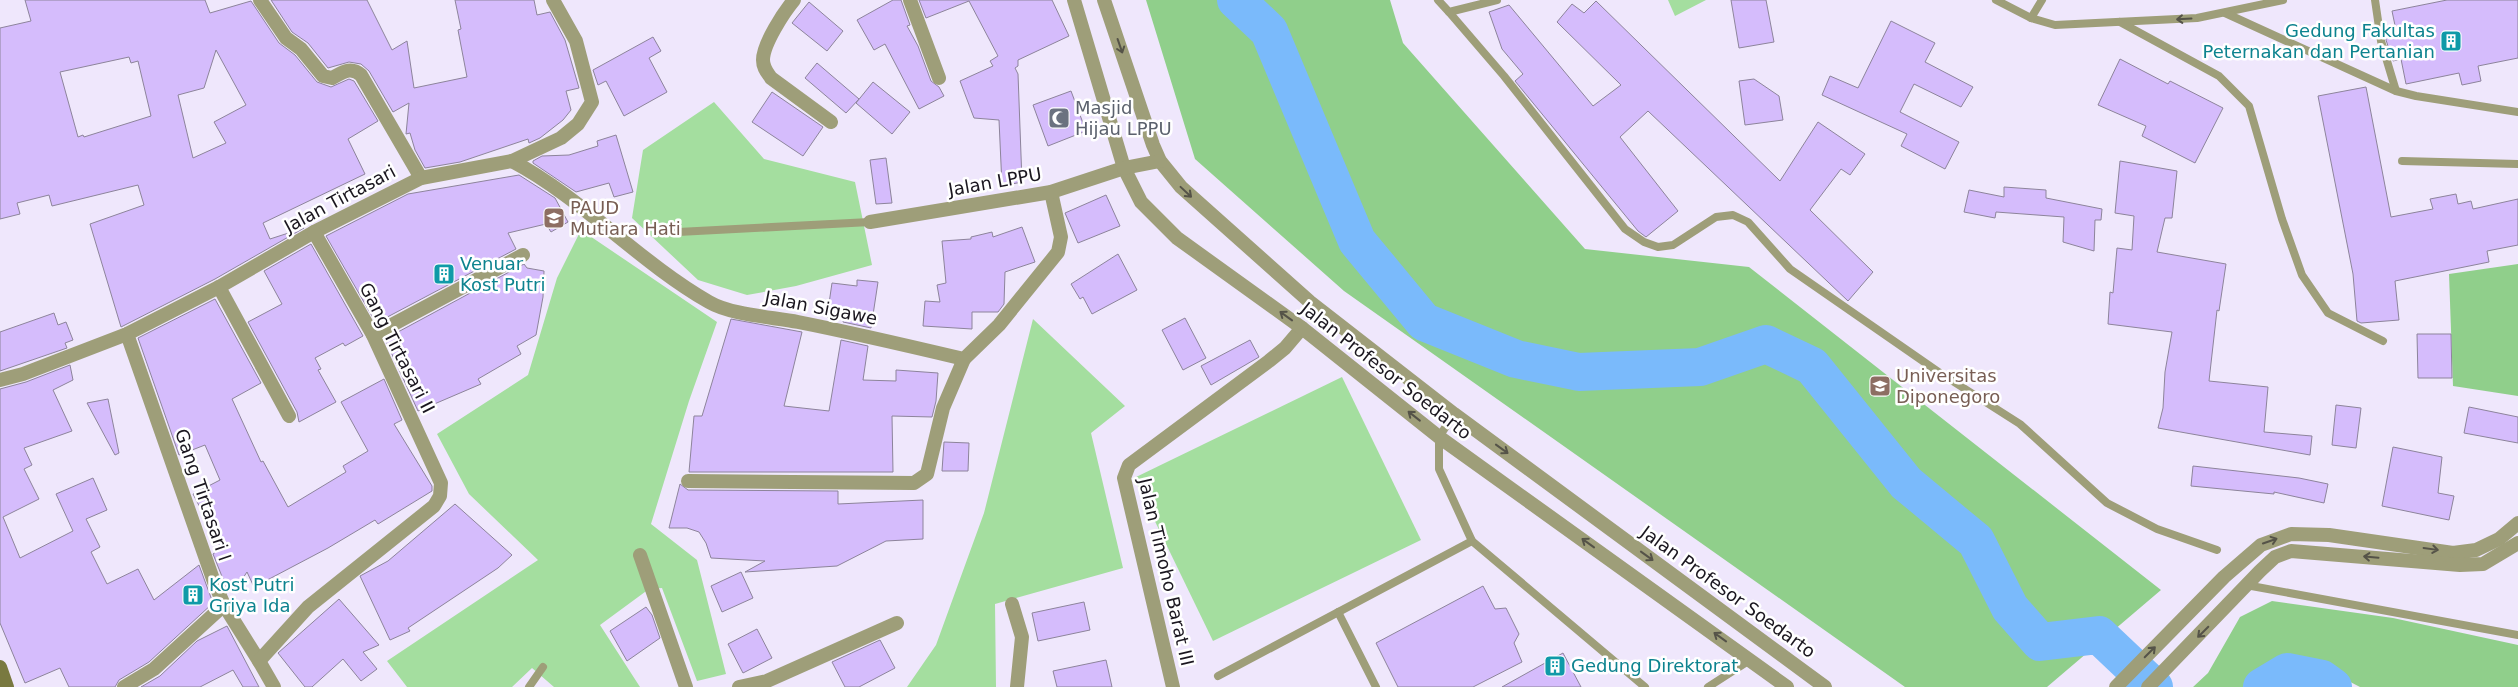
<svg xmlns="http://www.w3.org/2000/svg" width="2518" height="687" font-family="'DejaVu Sans',sans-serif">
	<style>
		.green { fill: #a4de9f }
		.forest { fill: #90cf8b }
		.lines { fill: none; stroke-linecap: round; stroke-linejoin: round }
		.river { stroke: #7abafb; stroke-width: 38 }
		.building { fill: #d5bcfc; stroke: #8d849b; fill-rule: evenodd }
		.service { stroke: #9e9e79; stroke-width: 8 }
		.minor { stroke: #9e9e79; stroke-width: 14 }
		.tertiary { stroke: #9e9e79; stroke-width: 14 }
		.secondary { stroke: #797940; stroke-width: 14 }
		.oneway { stroke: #555348 }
		.labels { text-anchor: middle; stroke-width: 5; stroke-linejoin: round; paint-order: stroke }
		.culture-label { font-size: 18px; fill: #0d838f; stroke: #fff; text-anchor: start }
		.worship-label { font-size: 18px; fill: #5b616d; stroke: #fff; text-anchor: start }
		.street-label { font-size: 18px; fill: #1a161f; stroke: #fff }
		.education-label { font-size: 18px; fill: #785e54; stroke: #fff; text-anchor: start }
	</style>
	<rect width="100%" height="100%" fill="#efe7fc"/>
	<g class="green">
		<polygon points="1668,0 1706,0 1675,16"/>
		<polygon points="714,102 764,159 855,182 872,265 796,286 747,295 698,280 632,218 643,150"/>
		<polygon points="581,230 717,322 689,401 651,524 697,560 726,674 697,681 662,588 649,589 600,625 640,687 554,687 532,668 512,687 407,687 387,661 538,560 469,494 437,434 528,375 557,278"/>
		<polygon points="1033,319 1125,406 1091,433 1123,568 995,604 996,687 907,687 936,645 984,513"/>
		<polygon points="1342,377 1421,540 1213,641 1134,478"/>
	</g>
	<g class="forest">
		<polygon points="1146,0 1390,0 1403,43 1585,249 1749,267 2161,590 2047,687 1905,687 1344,291 1195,159"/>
		<polygon points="2518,264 2518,396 2453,386 2449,274"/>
		<polygon points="2272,601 2393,618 2518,645 2518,687 2360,687 2329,671 2289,664 2249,687 2193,687 2208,673 2240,617"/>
	</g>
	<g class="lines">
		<g class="river">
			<polyline points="1236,0 1269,31 1357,241 1424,322 1516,359 1579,372 1700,367 1766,344 1812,366 1906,483 1976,541 2010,608 2040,642 2099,635 2154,687"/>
			<polyline points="2262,687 2287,672 2322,679 2333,687"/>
		</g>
	</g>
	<g class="building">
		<path d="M 25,0 L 205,0 L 210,13 L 251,1 L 279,43 L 295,55 L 317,82 L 331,87 L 349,79 L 354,81 L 378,121 L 348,139 L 365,174 L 263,223 L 270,239 L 304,228 L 215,279 L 121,327 L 90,224 L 144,205 L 138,185 L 52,206 L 49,195 L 17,203 L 20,214 L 0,219 L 0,28 L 31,21 ZM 216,50 L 246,105 L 214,122 L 226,143 L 193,158 L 178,95 L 204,88 ZM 129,57 L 131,63 L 138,61 L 151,116 L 84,137 L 83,135 L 78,137 L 60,72 Z"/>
		<polygon points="271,0 367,0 392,50 407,41 414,88 467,77 458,30 461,29 455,0 534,0 537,15 550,12 565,40 579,88 566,91 571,110 563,120 540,138 529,143 528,139 460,162 425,168 415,150 410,133 406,134 409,103 393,112 369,71 361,64 349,62 328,68 308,43 292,32"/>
		<polygon points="893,0 901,0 910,25 907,26 918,46 931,81 939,87 944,96 919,109 885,44 874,50 857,20"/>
		<polygon points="919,0 1052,0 1069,36 1018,60 1018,66 1015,68 1018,74 1022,182 1002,186 999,120 974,118 960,81 993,66 990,61 998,56 969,1 926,18"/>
		<polygon points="1731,0 1766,0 1774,42 1739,48"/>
		<polygon points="2447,0 2518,0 2518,58 2478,66 2481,81 2462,85 2459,73 2406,84 2401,59 2393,61 2386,40 2386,37 2397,35 2392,11"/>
		<polygon points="1596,1 1780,181 1818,122 1865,154 1850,175 1841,169 1810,210 1873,272 1848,301 1648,111 1620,137 1678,211 1646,237 1638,231 1515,81 1523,74 1502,49 1489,12 1509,5 1593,106 1621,85 1557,22 1572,4 1584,13"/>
		<polygon points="809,2 843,31 827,51 792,23"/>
		<polygon points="1891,21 1935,43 1925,62 1973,87 1961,107 1914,84 1900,112 1959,142 1945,169 1901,146 1907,134 1822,95 1830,76 1858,88"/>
		<polygon points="653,37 661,51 649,58 667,92 624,116 606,81 598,85 593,70"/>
		<polygon points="2120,59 2168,84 2170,81 2223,108 2195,163 2142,136 2146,126 2098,105"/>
		<polygon points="817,63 859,99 846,113 805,78"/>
		<polygon points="1754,79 1779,96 1783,120 1745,125 1739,81"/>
		<polygon points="873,82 910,112 892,134 856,103"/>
		<polygon points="2366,87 2391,217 2433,209 2430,199 2456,194 2458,204 2471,201 2473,209 2518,199 2518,245 2487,251 2489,262 2395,281 2399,320 2361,323 2357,321 2353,274 2318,96"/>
		<polygon points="1071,91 1086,131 1048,146 1033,105"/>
		<polygon points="772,92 823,127 803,156 752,122"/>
		<polygon points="616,135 633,192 614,197 609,183 576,192 533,163 533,161 542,156 569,155 598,146 597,141"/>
		<polygon points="886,158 892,203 876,204 870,160"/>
		<polygon points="2120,161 2177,171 2172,218 2165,218 2157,252 2226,264 2219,311 2217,310 2209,381 2268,387 2264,432 2312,436 2310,455 2158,428 2163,408 2165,372 2172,332 2108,324 2110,292 2113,293 2117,248 2132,250 2134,216 2115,213"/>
		<polygon points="519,175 555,198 568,222 551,232 546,224 508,233 516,249 376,323 326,236 408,194"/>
		<polygon points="2004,187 2046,190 2046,198 2102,209 2101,220 2095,220 2094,251 2063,242 2064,217 1996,212 1995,218 1964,212 1969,190 2004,197"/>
		<polygon points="1106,195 1120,226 1078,243 1065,213"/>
		<polygon points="1022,227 1035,262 1005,272 1004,304 998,312 972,312 972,329 923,326 925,301 940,302 937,285 946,283 942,241 971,239 971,237 992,232 993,237"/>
		<polygon points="311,244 363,336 345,346 343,343 315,358 321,369 318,370 336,402 299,422 297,412 248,322 282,304 264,271"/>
		<polygon points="1118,254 1137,290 1092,314 1083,297 1080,299 1071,284"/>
		<polygon points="524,264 527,268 544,271 543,297 536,335 517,346 521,354 478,379 481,384 418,411 385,339"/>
		<polygon points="857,280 878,282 871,328 843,322 844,319 827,317 832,283 857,286"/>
		<polygon points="215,299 261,383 232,399 261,462 263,461 288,507 346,472 343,466 368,451 341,402 384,379 402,420 394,424 432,486 432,491 378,524 375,520 328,548 254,587 247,572 239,584 234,580 227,589 213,554 221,548 193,494 220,480 205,445 179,455 138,338"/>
		<polygon points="54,313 58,325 66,322 73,340 65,343 67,348 0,371 0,332"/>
		<polygon points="1185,318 1206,358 1183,370 1162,330"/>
		<polygon points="731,319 802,332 784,406 829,411 841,340 868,346 863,380 896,381 896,370 938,373 936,401 932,417 892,416 893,472 689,472 694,416 702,416"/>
		<polygon points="2417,334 2451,334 2452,378 2418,378"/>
		<polygon points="1250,340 1259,357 1211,385 1201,366"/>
		<polygon points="70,365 73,380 53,390 72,431 24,448 32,465 24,469 39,499 3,517 20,558 73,531 56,494 93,478 107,510 86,519 100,547 91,552 107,584 138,569 154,600 199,565 213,603 149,662 119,680 115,687 69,687 60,668 25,683 0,623 0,389 26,382"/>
		<polygon points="108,399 119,453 115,455 87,403"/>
		<polygon points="2336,405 2361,408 2356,448 2332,445"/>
		<polygon points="2469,407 2518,417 2518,443 2464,433"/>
		<polygon points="944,442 969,443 968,471 942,471"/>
		<polygon points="2393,447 2442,457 2438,493 2454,496 2449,520 2382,506"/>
		<polygon points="2193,466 2299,478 2328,484 2324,503 2274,492 2274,494 2191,486"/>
		<polygon points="680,484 688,490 838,491 838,504 923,500 923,539 886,541 837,566 745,572 765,561 711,558 706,543 699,532 687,528 669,528"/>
		<polygon points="455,504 512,555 498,568 408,628 410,631 390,640 360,576 388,561"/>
		<polygon points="741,572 753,598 722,612 711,586"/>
		<polygon points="1483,586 1495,609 1506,608 1519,634 1514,643 1522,662 1473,687 1398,687 1376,643"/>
		<polygon points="339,599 379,645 363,652 377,669 361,681 343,659 312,687 305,687 278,653"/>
		<polygon points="1084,602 1090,630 1038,641 1032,613"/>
		<polygon points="646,607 652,615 660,638 627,661 610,631"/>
		<polygon points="227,626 259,687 243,687 233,670 200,687 141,687 160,676 197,641"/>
		<polygon points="757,629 772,658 743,673 728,644"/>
		<polygon points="880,640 895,668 859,687 845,687 832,662"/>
		<polygon points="1563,653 1581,687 1502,687"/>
		<polygon points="1106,660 1112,687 1057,687 1053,671"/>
	</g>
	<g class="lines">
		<g class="service">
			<polyline points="1438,0 1449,12 1497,0"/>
			<polyline points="1996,0 2031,18 2055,25 2197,18 2283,0"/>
			<polyline points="2375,0 2381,41 2396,91"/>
			<polyline points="1449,12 1504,76 1625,229 1644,242 1658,247 1673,245 1716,217 1733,215 1748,222 1790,269 1940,373 2020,424 2107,503 2157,529 2217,550"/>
			<polyline points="2225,13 2396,91 2416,96 2518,112"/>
			<polyline points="2031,18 2042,0"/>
			<polyline points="2120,22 2219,76 2249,106 2282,219 2302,275 2328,313 2383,341"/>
			<polyline points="2402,161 2518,164"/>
			<polyline points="659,233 870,222"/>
			<polyline points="1454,414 1439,437 1439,469 1472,541 1645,687"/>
			<polyline points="2246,585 2518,635"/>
			<polyline points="1338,612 1376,687"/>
			<polyline points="1218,676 1472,541"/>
			<polyline points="529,687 543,667"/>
			<polyline points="1708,687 1750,660"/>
		</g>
		<g class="minor">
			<path d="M 260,0 L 286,38 L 301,49 L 323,76 L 332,78 C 343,72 351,66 361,75 L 421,178"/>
			<path d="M 794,0 C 784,12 763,44 763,60 C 763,68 767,72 771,78 L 831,122"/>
			<polyline points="910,0 939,78"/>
			<path d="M 512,161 C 582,198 639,262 709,302 C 731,315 773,317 798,322 C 854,333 909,346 964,359 L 999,325 L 1058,252 L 1061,237 L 1051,192"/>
			<polyline points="870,222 1051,192 1124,168"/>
			<polyline points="219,287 289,416"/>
			<polyline points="127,334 214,582 224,605 259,661"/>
			<polyline points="373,335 523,255"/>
			<polyline points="0,380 23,374 127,334 219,287 314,232 421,178 512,161 561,138 578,124 592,102 576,41 553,0"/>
			<polyline points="688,481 914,483 927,474 943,408 964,359"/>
			<polyline points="640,555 686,687"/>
			<polyline points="1012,604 1022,637 1017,687"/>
			<polyline points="124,687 154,669 224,605"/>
			<polyline points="274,687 259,661 308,607 434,506 440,496 441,483 373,335 314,232"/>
			<polyline points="739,687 767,681 897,623"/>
			<polyline points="1173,687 1124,478 1129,465 1269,361 1285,348 1302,328"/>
		</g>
		<g class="tertiary">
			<polyline points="1074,0 1124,168 1141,202 1177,238 1302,328 1439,437 1787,687"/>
			<polyline points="1104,0 1153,145 1160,161 1181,187 1310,302 1454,414 1825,687"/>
			<polyline points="1124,168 1160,161"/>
			<polyline points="2116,687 2224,577 2261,545 2291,534 2329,535 2453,553 2476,550 2499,539 2518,523"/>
			<polyline points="2148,687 2260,571 2275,557 2291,551 2460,565 2483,564 2518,543"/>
		</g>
		<polyline class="secondary" points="0,667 7,687"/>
	</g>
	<defs><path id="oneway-shaft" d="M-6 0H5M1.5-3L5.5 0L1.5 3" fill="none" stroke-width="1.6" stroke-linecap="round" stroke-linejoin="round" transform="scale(1.25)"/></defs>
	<g class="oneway">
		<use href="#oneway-shaft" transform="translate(2184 19) rotate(177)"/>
		<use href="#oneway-shaft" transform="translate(1120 46) rotate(71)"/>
		<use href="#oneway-shaft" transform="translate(1186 192) rotate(43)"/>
		<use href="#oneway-shaft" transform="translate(1286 316) rotate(-144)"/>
		<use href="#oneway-shaft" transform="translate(1414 416) rotate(-142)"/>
		<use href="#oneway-shaft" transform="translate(1502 449) rotate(36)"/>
		<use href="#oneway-shaft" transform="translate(2270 541) rotate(-19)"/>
		<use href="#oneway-shaft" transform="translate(1588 543) rotate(-144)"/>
		<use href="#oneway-shaft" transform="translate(2431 549) rotate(8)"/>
		<use href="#oneway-shaft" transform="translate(1647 556) rotate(36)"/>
		<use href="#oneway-shaft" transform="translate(2371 557) rotate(-175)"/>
		<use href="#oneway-shaft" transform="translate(2203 632) rotate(135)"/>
		<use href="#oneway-shaft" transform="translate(1720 637) rotate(-144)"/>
		<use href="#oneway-shaft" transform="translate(2150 652) rotate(-45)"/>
	</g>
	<defs>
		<g id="building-square" transform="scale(1.125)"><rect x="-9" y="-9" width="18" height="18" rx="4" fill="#0f9aa8" stroke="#fff"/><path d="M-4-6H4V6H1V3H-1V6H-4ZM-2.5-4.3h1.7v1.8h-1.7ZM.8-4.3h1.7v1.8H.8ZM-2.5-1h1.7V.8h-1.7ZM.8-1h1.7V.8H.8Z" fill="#fff"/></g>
		<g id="mosque-square" transform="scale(1.125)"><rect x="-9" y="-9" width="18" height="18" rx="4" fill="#6b7280" stroke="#fff"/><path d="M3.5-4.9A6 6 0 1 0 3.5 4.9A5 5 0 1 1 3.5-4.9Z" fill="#fff"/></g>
		<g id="school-square" transform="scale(1.125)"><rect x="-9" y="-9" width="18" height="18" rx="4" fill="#8d6e63" stroke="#fff"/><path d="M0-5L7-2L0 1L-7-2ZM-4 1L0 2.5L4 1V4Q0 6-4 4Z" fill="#fff"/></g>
		<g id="university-square" transform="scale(1.125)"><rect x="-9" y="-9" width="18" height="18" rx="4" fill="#8d6e63" stroke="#fff"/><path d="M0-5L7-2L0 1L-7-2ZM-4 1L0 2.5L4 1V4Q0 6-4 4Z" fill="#fff"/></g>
	</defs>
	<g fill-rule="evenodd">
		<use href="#building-square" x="2451" y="41"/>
		<use href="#mosque-square" x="1059" y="118"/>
		<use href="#school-square" x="554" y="218"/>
		<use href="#building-square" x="444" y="274"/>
		<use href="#university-square" x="1880" y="386"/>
		<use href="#building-square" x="193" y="595"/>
		<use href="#building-square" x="1555" y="666"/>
	</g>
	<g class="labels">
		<g class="culture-label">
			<text x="2435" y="37" text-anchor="end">Gedung Fakultas<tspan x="2435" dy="21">Peternakan dan Pertanian</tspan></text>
			<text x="460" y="270">Venuar<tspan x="460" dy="21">Kost Putri</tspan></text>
			<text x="209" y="591">Kost Putri<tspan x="209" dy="21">Griya Ida</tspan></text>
			<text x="1571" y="672">Gedung Direktorat</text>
		</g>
		<g class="worship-label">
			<text x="1075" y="114">Masjid<tspan x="1075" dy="21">Hijau LPPU</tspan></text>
		</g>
		<g class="street-label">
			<text transform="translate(995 182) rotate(-10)" y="6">Jalan LPPU</text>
			<text transform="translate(340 199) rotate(-28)" y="6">Jalan Tirtasari</text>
			<text transform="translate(821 308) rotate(11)" y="6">Jalan Sigawe</text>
			<text transform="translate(397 348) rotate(63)" y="6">Gang Tirtasari II</text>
			<text transform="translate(1386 371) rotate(38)" y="6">Jalan Profesor Soedarto</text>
			<text transform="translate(203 495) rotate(71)" y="6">Gang Tirtasari I</text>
			<text transform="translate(1166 572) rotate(77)" y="6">Jalan Timoho Barat III</text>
			<text transform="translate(1728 592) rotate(36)" y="6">Jalan Profesor Soedarto</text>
		</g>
		<g class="education-label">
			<text x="570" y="214">PAUD<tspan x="570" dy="21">Mutiara Hati</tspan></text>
			<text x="1896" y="382">Universitas<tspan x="1896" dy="21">Diponegoro</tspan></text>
		</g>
	</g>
</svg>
